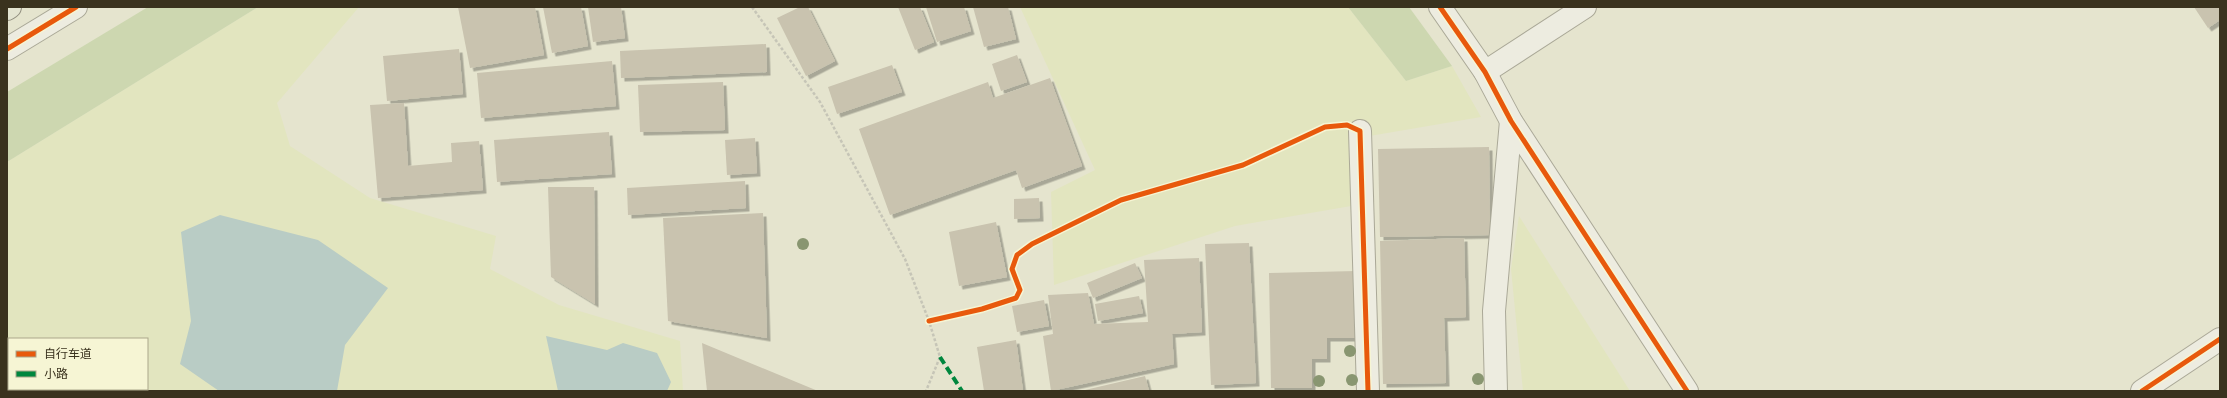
<svg xmlns="http://www.w3.org/2000/svg" width="2227" height="398" font-family="Literata,'Noto Sans SC',serif">
	<style>
		.farmland { fill: #e2e5bf; fill-rule: evenodd }
		.green { fill: #cdd7b0 }
		.water { fill: #b9ccc5 }
		.building { fill: #c9c3af; filter: url(#shadow) }
		.lines { fill: none; stroke-linecap: round; stroke-linejoin: round }
		.minor-casing { stroke: #aaa897; stroke-width: 24 }
		.major-casing { stroke: #908d7e; stroke-width: 24 }
		.path { stroke: #c6c5b7; stroke-width: 2.5; stroke-dasharray: 3 2; stroke-linecap: butt }
		.minor { stroke: #edece0; stroke-width: 22 }
		.major { stroke: #e4e4d1; stroke-width: 22 }
		.quiet { stroke: #00873e; stroke-width: 4; stroke-dasharray: 8 4; stroke-linecap: butt }
		.cycleway-casing { stroke: #f6f5d4; stroke-width: 8 }
		.cycleway { stroke: #e8590c; stroke-width: 5 }
		.tree { fill: #899671 }
	</style>
	<defs>
		<filter id="shadow"><feDropShadow dx="3.5" dy="3.5" stdDeviation="0" flood-color="#0004"/></filter>
	</defs>
	<rect width="100%" height="100%" fill="#e5e4ce"/>
	<g class="farmland">
		<path d="M 258,7 L 359,7 L 277,103 L 290,146 L 370,198 L 496,236 L 490,269 L 559,305 L 680,341 L 683,391 L 7,391 L 7,162 ZM 9,339 L 147,339 L 147,389 L 9,389 Z"/>
		<polygon points="1020,7 1348,7 1406,81 1452,66 1481,117 1352,139 1351,206 1235,226 1054,285 1051,192 1095,170"/>
		<polygon points="1519,216 1630,391 1523,391 1511,269"/>
	</g>
	<g class="green">
		<polygon points="148,7 258,7 7,162 7,92"/>
		<polygon points="1348,7 1409,7 1452,66 1406,81"/>
	</g>
	<g class="water">
		<polygon points="220,215 318,240 388,288 345,345 337,391 219,391 180,364 191,321 181,232"/>
		<polygon points="546,336 607,350 623,343 657,353 671,382 667,391 558,391"/>
		<polygon points="12,389 116,389 117,391 11,391"/>
	</g>
	<g class="building">
		<polygon points="458,7 535,7 544,55 470,68"/>
		<polygon points="543,7 581,7 588,46 552,53"/>
		<polygon points="588,7 621,7 625,38 593,42"/>
		<polygon points="800,7 808,7 835,61 806,76 777,18"/>
		<polygon points="898,7 920,7 934,42 915,50"/>
		<polygon points="926,7 964,7 971,31 937,42"/>
		<polygon points="973,7 1008,7 1016,39 984,47"/>
		<polygon points="2194,7 2220,7 2220,20 2208,28"/>
		<polygon points="766,44 767,72 621,78 620,51"/>
		<polygon points="459,49 463,94 387,101 383,56"/>
		<polygon points="1017,55 1027,82 1001,91 992,64"/>
		<polygon points="612,61 616,106 481,118 477,73"/>
		<polygon points="892,65 902,92 837,114 828,87"/>
		<polygon points="1050,78 1082,166 1022,188 1016,170 890,215 859,129 988,82 993,98"/>
		<polygon points="723,82 725,130 640,132 638,85"/>
		<polygon points="404,103 408,166 452,162 451,143 479,141 483,190 378,198 370,105"/>
		<polygon points="609,132 612,174 497,182 494,140"/>
		<polygon points="755,138 757,173 727,175 725,140"/>
		<polygon points="1489,147 1490,235 1380,237 1378,149"/>
		<polygon points="745,181 746,208 628,215 627,188"/>
		<polygon points="548,187 594,187 595,304 551,277"/>
		<polygon points="1039,198 1040,218 1014,219 1014,199"/>
		<polygon points="763,213 767,338 668,321 663,218"/>
		<polygon points="996,222 1007,277 959,286 949,232"/>
		<polygon points="1464,238 1466,317 1444,318 1446,383 1383,384 1380,241"/>
		<polygon points="1249,243 1256,383 1211,385 1205,244"/>
		<polygon points="1199,258 1202,332 1172,334 1174,364 1051,391 1043,336 1053,334 1048,295 1088,293 1094,324 1148,322 1144,260"/>
		<polygon points="1135,263 1142,278 1093,298 1087,283"/>
		<polygon points="1357,271 1358,338 1327,338 1327,359 1312,359 1312,388 1271,388 1269,273"/>
		<polygon points="1139,296 1143,313 1098,321 1095,304"/>
		<polygon points="1044,300 1049,326 1017,332 1012,306"/>
		<polygon points="1016,340 1023,391 984,391 977,347"/>
		<polygon points="702,343 818,391 707,391"/>
		<polygon points="1145,376 1149,391 1085,391 1085,390"/>
	</g>
	<g class="lines">
		<g class="minor-casing">
			<g id="minor">
				<polyline points="1440,7 1485,72 1511,121 1687,391"/>
				<polyline points="7,49 76,7"/>
				<polyline points="1485,72 1585,7"/>
				<polyline points="1360,131 1368,391"/>
				<polyline points="1496,391 1494,311 1511,121"/>
				<polyline points="2142,391 2220,339"/>
			</g>
		</g>
		<g class="major-casing">
			<polyline id="major" points="7,9 10,7"/>
		</g>
		<polyline class="path" points="752,7 820,102 905,259 929,321 940,357 926,391"/>
		<use href="#minor" class="minor"/>
		<use href="#major" class="major"/>
		<polyline class="quiet" points="940,357 962,391"/>
		<g class="cycleway-casing">
			<g id="cycleway">
				<polyline points="1440,7 1485,72 1511,121 1687,391"/>
				<polyline points="7,49 76,7"/>
				<polyline points="929,321 982,309 1016,298 1020,290 1012,269 1017,255 1032,244 1121,200 1243,165 1325,127 1347,125 1360,131 1368,391"/>
				<polyline points="2142,391 2220,339"/>
			</g>
		</g>
		<use href="#cycleway" class="cycleway"/>
	</g>
	<g class="tree">
		<circle cx="803" cy="244" r="6"/>
		<circle cx="1350" cy="351" r="6"/>
		<circle cx="1478" cy="379" r="6"/>
		<circle cx="1352" cy="380" r="6"/>
		<circle cx="1319" cy="381" r="6"/>
	</g>
	<rect width="2227" height="398" fill="none" stroke="#3a321e" stroke-width="16"/>
	<rect x="8" y="338" width="140" height="52" fill="#f6f5d4" stroke="#aba78b"/>
	<rect x="16" y="351" width="20" height="6" fill="#e8590c" stroke="#aba78b"/>
	<text x="44" y="358" font-size="12" fill="#3a321e">自行车道</text>
	<rect x="16" y="371" width="20" height="6" fill="#00873e" stroke="#aba78b"/>
	<text x="44" y="378" font-size="12" fill="#3a321e">小路</text>
</svg>
